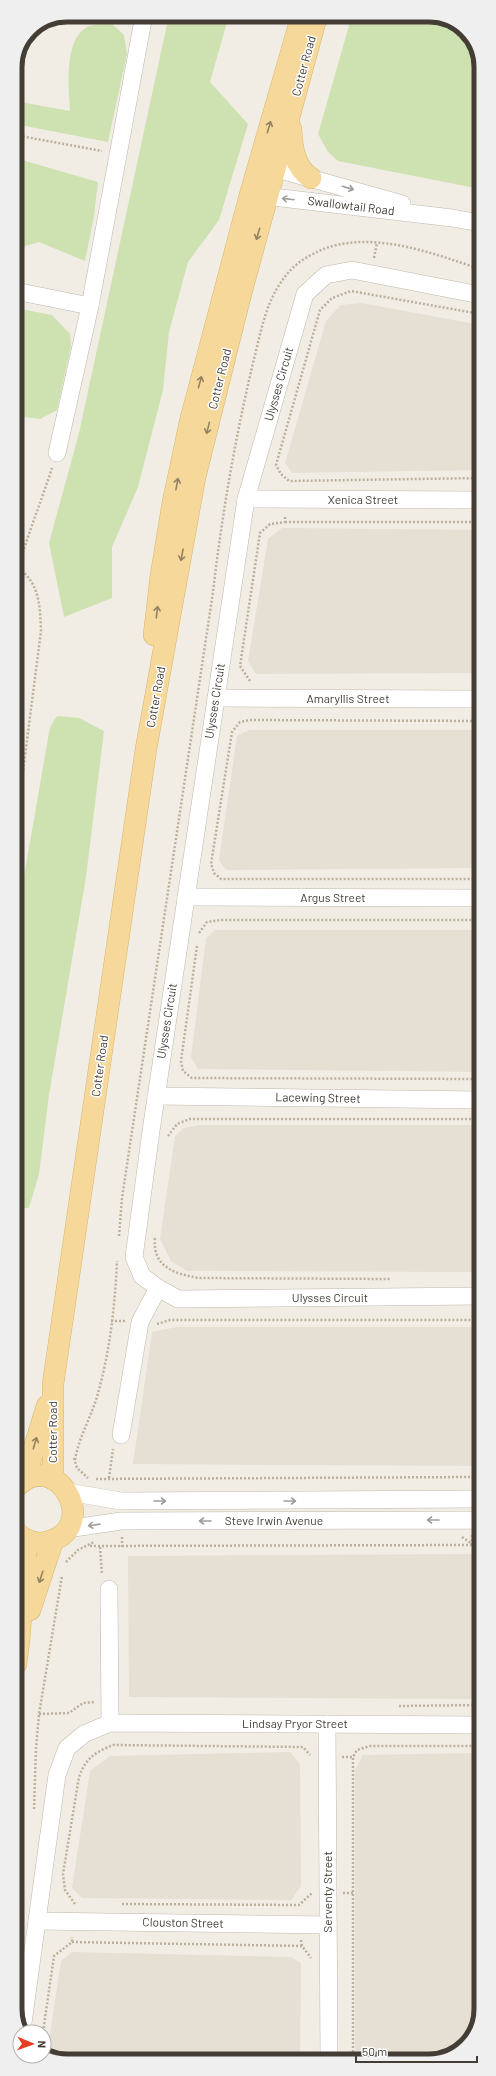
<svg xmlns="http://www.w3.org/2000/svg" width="496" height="2076" font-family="Barlow,sans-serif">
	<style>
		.residential { fill: #e5dfd4 }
		.green { fill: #cee2b1 }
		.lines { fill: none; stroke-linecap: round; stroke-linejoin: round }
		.minor-casing { stroke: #bfb7ac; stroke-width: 18 }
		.major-casing { stroke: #d9b56b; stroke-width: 22 }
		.path { stroke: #bcaf9b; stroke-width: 2.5; stroke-dasharray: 2 2; stroke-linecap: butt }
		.minor { stroke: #fff; stroke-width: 17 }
		.major { stroke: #f6d99a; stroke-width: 21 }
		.oneway { stroke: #948362 }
		.oneway2 { stroke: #a19e9a }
		.labels { text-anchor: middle; stroke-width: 3; stroke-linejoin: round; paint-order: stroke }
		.street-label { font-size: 12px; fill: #433d35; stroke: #fff }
		.rim { fill: none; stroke: #433d35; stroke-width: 5 }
	</style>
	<rect width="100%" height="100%" fill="#f1ede5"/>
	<g class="residential">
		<polygon points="362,303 480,325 480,470 292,473 285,463 326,321 341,305"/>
		<polygon points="282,528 480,530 480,673 256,674 248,661 268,539"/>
		<polygon points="249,730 480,730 480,868 226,870 219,860 237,736"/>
		<polygon points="215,930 480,930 481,1072 198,1069 191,1057 206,938"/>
		<polygon points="200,1125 481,1125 481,1272 187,1271 171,1261 160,1239 175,1136 184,1128"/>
		<polygon points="177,1327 481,1327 481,1464 479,1466 133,1464 152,1332"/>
		<polygon points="479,1554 481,1556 481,1699 129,1697 128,1556"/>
		<polygon points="290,1752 300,1764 301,1886 291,1900 82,1898 72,1888 90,1771 110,1756"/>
		<polygon points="481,1753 481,2009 468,2043 439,2060 355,2060 355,1770 363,1755"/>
		<polygon points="72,1952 291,1957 301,1963 300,2060 64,2061 47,2054 61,1961"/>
	</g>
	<g class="green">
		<polygon points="169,15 229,15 210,82 248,124 219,220 188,262 169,332 163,390 138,487 112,547 112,598 64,617 49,543 79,433"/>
		<polygon points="352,15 435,15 466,30 480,57 480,189 338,161 328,152 318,134"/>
		<path d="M 111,23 L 124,35 L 127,54 L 108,142 L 15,124 L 15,101 L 70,111 C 69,88 63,41 87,27 C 93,24 105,24 111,23 Z"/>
		<polygon points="15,158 98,182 94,216 85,261 39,242 15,249"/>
		<polygon points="15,308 52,315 70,334 71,346 57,410 40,419 15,416"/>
		<path d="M 57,716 L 79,718 L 104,731 L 86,877 L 49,1095 L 39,1174 L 29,1208 L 16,1208 L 15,983 C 18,965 15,946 15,928 L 50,727 Z"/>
	</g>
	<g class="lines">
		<g class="minor-casing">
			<g id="minor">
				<polyline points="263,165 402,204"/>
				<polyline points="256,195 452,218 480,223"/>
				<polyline points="15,291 90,306"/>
				<polyline points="480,295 352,270 326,275 305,294 246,499 151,1131 134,1257 142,1276 158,1288 178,1299 481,1296"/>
				<polyline points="57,453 90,306 144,15"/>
				<polyline points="246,499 480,500"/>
				<polyline points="216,698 480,699"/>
				<polyline points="186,897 480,898"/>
				<polyline points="156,1096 481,1100"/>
				<polyline points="121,1435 140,1322 158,1288"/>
				<polyline points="68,1492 121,1501 481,1499"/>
				<polyline points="67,1529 121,1521 472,1520 481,1522"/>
				<polyline points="109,1589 110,1723"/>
				<polyline points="327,1724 329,2060"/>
				<polyline points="37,1921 328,1925"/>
				<polyline points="22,2030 57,1775 67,1748 84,1734 110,1723 481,1725"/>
			</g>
		</g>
		<g class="major-casing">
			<g id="major">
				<path d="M 291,129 C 292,147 294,167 311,178"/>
				<polyline points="154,635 161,575 173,502 190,422 250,195 302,15"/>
				<polyline points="53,1479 53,1384 146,749 195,477 240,297 317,15"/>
				<polyline points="24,1481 47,1406"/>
				<path d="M 16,1487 C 56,1446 103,1528 47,1542 C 35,1545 23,1540 16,1532"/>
				<polyline points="30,1610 53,1540"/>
				<polyline points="16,1664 19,1641 27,1540"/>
			</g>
		</g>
		<g class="path">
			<polyline points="15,135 102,151"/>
			<polyline points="374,258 377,243"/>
			<polyline points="480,314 351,291 332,298 320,310 276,465 281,474 289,481 480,478"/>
			<polyline points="285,522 480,522"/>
			<path d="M 15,566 C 40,581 40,606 41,631 L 15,834"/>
			<path d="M 18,568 C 28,534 41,502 52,468"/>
			<polyline points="250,681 240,666 260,533 270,524 285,522 285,515"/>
			<polyline points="480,721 250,720 240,722 232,732 211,864 214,873 221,879 480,879"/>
			<polyline points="199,933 207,922 220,920 480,920"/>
			<polyline points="197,946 181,1061 183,1071 192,1078 481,1079"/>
			<polyline points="168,1136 177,1124 190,1119 481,1119"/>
			<path d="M 119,1236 L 122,1198 L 213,592 C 222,514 235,439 253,363 C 260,336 265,304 282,281 C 289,270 299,261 311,255 C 362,226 429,252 480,269"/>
			<path d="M 155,1238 C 152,1267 175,1274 199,1278 L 390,1279"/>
			<polyline points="111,1321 125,1321"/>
			<polyline points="157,1324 170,1320 481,1320"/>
			<polyline points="74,1458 77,1468 88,1478"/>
			<path d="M 75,1460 C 79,1436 92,1416 98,1393 C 110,1351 115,1305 117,1261"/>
			<polyline points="109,1478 113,1449"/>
			<polyline points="96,1479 472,1477 481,1475"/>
			<polyline points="122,1537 122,1547"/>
			<polyline points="462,1537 481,1550"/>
			<polyline points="472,1545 472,1535"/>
			<polyline points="90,1546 472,1545"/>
			<polyline points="100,1547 102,1574"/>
			<polyline points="66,1562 78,1550 94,1542"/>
			<polyline points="399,1706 481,1705"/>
			<polyline points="39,1714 69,1713 83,1703 94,1702"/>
			<polyline points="342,1757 353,1757"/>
			<polyline points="34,1809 36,1748 39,1714 62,1576"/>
			<polyline points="343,1893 353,1893"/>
			<path d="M 75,1904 L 65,1890 L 63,1874 L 79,1777 C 86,1758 94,1753 113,1745 L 303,1747 L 310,1755"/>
			<polyline points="122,1904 299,1905 312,1893"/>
			<polyline points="301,1940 302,1946 311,1958"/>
			<polyline points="72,1942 302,1946"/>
			<polyline points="43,2032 54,1956 72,1942 72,1937"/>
			<polyline points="353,2060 353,1757 357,1750 370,1746 481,1746"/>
		</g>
		<use href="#minor" class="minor"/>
		<use href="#major" class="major"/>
	</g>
	<defs><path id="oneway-shaft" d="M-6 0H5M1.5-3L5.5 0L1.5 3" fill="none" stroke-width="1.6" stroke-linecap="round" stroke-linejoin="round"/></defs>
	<g class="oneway">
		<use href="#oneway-shaft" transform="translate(269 127) rotate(-74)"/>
		<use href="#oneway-shaft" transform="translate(258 234) rotate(106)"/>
		<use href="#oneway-shaft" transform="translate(200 382) rotate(-75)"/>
		<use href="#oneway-shaft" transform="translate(208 428) rotate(104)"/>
		<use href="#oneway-shaft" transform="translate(177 484) rotate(-79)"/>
		<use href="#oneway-shaft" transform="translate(182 555) rotate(100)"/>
		<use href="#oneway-shaft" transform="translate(157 612) rotate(-83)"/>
		<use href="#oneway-shaft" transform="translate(35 1443) rotate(-73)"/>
		<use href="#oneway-shaft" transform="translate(41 1577) rotate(108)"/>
	</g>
	<g class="oneway2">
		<use href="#oneway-shaft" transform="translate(348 188) rotate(16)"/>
		<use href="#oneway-shaft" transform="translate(288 199) rotate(-173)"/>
		<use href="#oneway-shaft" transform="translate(160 1501)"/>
		<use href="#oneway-shaft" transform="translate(290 1501)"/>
		<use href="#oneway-shaft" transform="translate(433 1520) rotate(180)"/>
		<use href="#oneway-shaft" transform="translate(205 1521) rotate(180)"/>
		<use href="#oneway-shaft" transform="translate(94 1525) rotate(172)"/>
	</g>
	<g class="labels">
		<g class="street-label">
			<text transform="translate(304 66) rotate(-75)" y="4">Cotter Road</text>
			<text transform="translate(351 206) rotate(7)" y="4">Swallowtail Road</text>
			<text transform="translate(220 379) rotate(-76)" y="4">Cotter Road</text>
			<text transform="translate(279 384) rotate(-74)" y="4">Ulysses Circuit</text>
			<text x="363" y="504">Xenica Street</text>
			<text transform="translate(156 697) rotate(-80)" y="4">Cotter Road</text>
			<text x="348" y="703">Amaryllis Street</text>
			<text transform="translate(215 701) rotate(-81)" y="4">Ulysses Circuit</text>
			<text x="333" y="902">Argus Street</text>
			<text transform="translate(167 1021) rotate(-81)" y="4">Ulysses Circuit</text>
			<text transform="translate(100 1066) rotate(-82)" y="4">Cotter Road</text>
			<text transform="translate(318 1098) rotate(1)" y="4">Lacewing Street</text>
			<text x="330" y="1302">Ulysses Circuit</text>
			<text transform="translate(53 1432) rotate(-90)" y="4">Cotter Road</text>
			<text x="274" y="1525">Steve Irwin Avenue</text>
			<text x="295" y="1728">Lindsay Pryor Street</text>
			<text transform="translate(328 1892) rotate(-90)" y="4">Serventy Street</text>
			<text transform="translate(183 1923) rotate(1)" y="4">Clouston Street</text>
		</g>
	</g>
	<path d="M0 0H496V2076H0ZM67 22H429A45 45 0 0 1 474 67V2009A45 45 0 0 1 429 2054H67A45 45 0 0 1 22 2009V67A45 45 0 0 1 67 22Z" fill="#f0efef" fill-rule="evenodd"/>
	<path class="rim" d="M67 22H429A45 45 0 0 1 474 67V2009A45 45 0 0 1 429 2054H67A45 45 0 0 1 22 2009V67A45 45 0 0 1 67 22Z"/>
	<g transform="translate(32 2044) rotate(92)"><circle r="19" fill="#ffffff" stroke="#b4b1ae"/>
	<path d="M0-3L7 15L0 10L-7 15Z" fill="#e83d25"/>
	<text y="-6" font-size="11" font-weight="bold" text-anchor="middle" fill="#433d35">N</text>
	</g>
	<path d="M356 2056v6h121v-6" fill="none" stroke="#433d35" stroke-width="2"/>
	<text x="362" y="2056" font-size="12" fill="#433d35" stroke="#ffffff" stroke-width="3" paint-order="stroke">50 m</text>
</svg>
